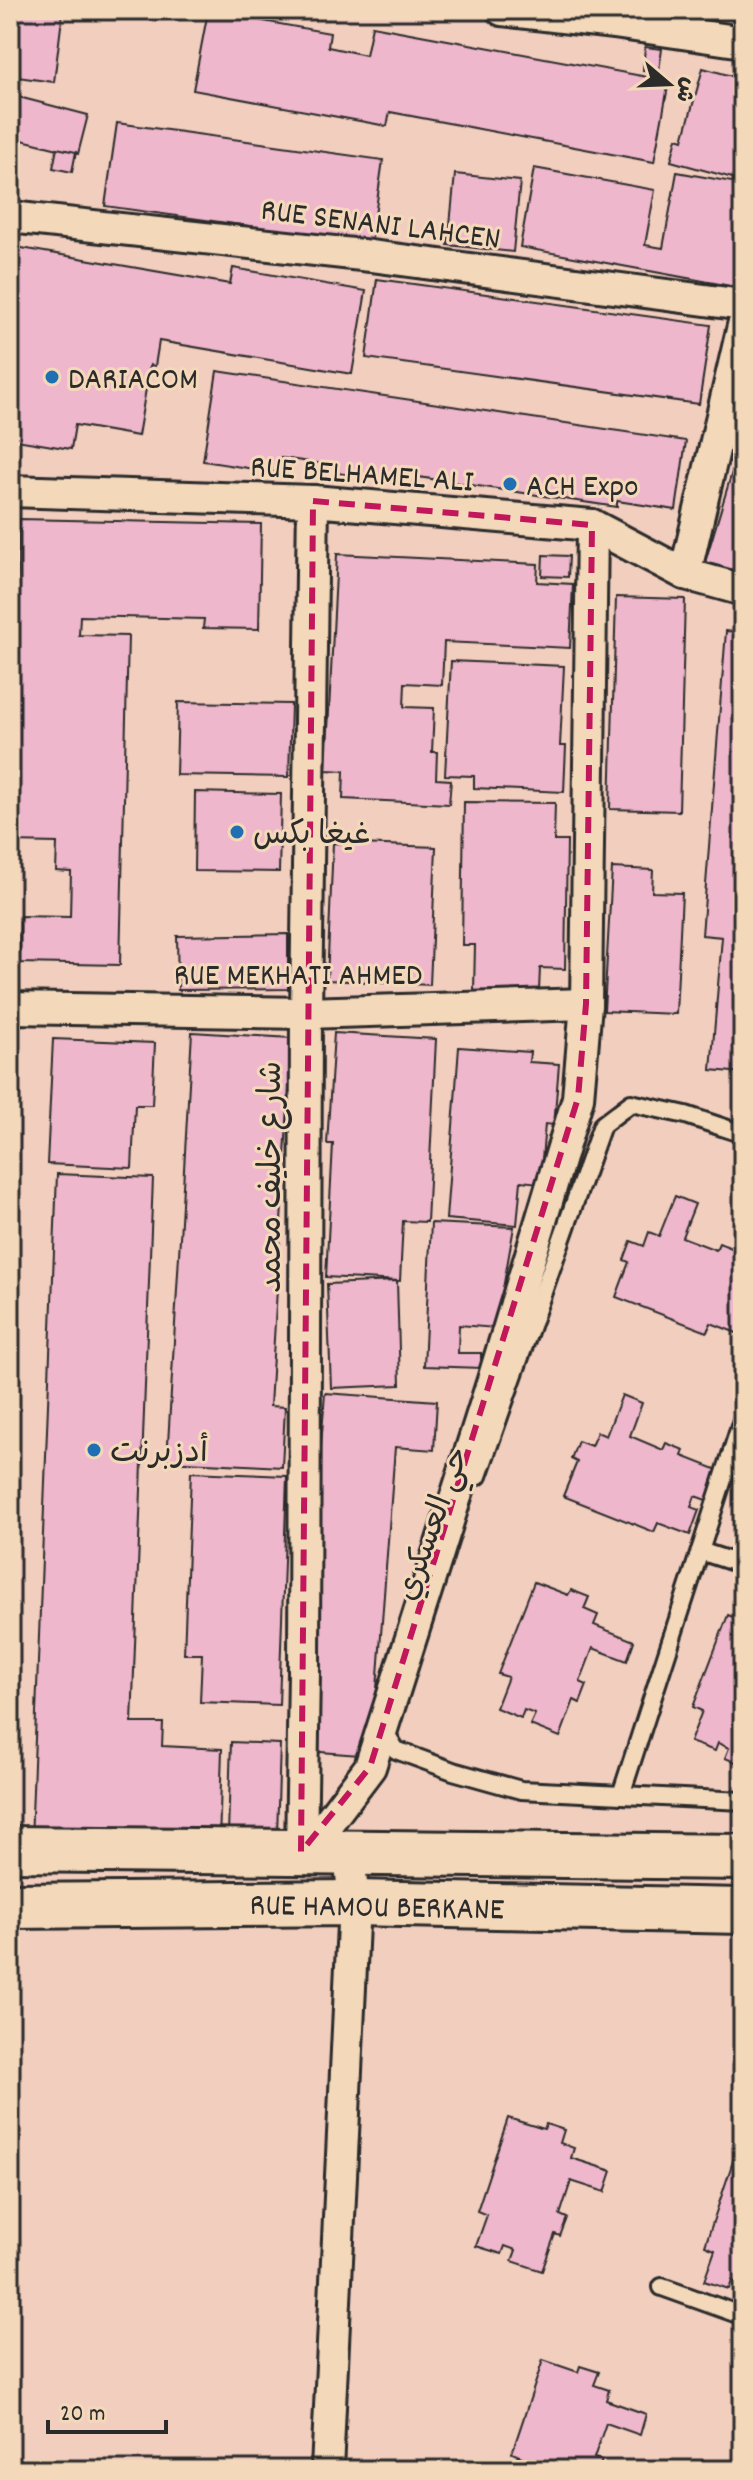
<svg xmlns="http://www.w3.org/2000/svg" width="753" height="2480" font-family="Dekko,'Playpen Sans Arabic',sans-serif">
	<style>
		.building { fill: #efb7cc; stroke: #2b2b2b; stroke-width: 2 }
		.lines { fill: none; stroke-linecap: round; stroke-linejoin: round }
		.lane-casing { stroke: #2b2b2b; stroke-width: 22 }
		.street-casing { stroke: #2b2b2b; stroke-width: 36 }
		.secondary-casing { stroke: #2b2b2b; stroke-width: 50 }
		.lane { stroke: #f3d8ba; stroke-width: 16 }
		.street { stroke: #f3d8ba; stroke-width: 30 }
		.secondary { stroke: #f3d8ba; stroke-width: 44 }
		.marked { fill: none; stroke: #c2185b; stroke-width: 6; stroke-dasharray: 16 10; stroke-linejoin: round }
		.poi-dot { fill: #1f6fb2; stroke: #f3d8ba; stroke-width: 3 }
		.labels { text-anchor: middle; stroke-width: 6; stroke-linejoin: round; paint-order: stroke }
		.street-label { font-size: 32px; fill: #2b2b2b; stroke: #f3d8ba }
		.poi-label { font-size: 32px; fill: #2b2b2b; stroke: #f3d8ba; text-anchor: start }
	</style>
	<rect width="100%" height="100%" fill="#f2cebf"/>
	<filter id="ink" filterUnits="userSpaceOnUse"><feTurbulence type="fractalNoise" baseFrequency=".0125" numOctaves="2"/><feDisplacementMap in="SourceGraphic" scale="16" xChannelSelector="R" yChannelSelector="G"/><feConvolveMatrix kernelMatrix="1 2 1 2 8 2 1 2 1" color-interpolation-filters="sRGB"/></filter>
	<g filter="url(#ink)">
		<g class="building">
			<polygon points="10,10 63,10 54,82 10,76"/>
			<polygon points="208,11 330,33 328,47 366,55 372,26 669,81 654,162 390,112 387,126 193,90"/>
			<polygon points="645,47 662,49 659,71 643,70"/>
			<polygon points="703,68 743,79 743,181 671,161 677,138 683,140"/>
			<polygon points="11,95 88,115 78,154 10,137"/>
			<polygon points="117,123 383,160 371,243 105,206"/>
			<polygon points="57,148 76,152 72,172 53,168"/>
			<polygon points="534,168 655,190 645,245 663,248 677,172 743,184 743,250 736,287 520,247"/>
			<polygon points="455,174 520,181 513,252 448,245"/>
			<polygon points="10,246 230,284 233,268 366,291 352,374 159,341 155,366 150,365 138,436 75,425 71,449 10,439"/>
			<polygon points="377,279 711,325 699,404 366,358"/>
			<polygon points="217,371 686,441 676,510 617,501 617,507 418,477 417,485 337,473 338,466 281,458 279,473 203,461"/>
			<polygon points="743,417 743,467 728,462"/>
			<polygon points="733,469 743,472 743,581 703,569"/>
			<polygon points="19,519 261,524 259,629 203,628 204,619 80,616 79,635 128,636 120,965 19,963 20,916 70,917 71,872 56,871 57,843 12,842"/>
			<polygon points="337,554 538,564 537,582 573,584 570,648 444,642 442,685 405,683 404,707 434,708 432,752 437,752 436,779 451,780 449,804 343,799 344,771 326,770"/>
			<polygon points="543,555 569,556 568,577 542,576"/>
			<polygon points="616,597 685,599 679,811 610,809"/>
			<polygon points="726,631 743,633 743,1073 711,1070 722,937 702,935"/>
			<polygon points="451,661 564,666 560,746 566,746 564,792 474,788 474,776 445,775"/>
			<polygon points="178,702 291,704 289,777 176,775"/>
			<polygon points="195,792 281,794 279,872 194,871"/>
			<polygon points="464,802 555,803 554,841 567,841 565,969 540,968 539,991 474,991 475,945 462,945"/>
			<polygon points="333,843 436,847 430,985 327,980"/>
			<polygon points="612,868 653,870 652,892 682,893 676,1014 604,1011"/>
			<polygon points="288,934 288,989 178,990 177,936"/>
			<polygon points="192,1032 292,1038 270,1406 285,1407 282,1467 167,1461"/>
			<polygon points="334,1033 436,1039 427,1222 403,1221 400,1281 326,1277 333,1144 327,1144"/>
			<polygon points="53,1039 155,1043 152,1105 135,1105 132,1168 47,1164"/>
			<polygon points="459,1047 530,1052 529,1062 559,1064 554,1125 545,1124 540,1183 521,1181 517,1225 446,1219"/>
			<polygon points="57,1174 153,1178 132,1723 163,1723 162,1746 222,1749 219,1844 31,1841"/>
			<polygon points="675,1196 695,1204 682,1237 716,1250 719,1243 737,1250 734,1256 743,1260 742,1335 711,1323 707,1332 616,1297 629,1262 624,1260 631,1241 644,1246 649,1232 659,1236"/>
			<polygon points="431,1223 514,1227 496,1328 459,1325 458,1353 481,1353 481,1368 424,1366"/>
			<polygon points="397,1281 400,1385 331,1388 327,1284"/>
			<polygon points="325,1393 437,1401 434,1450 395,1447 372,1756 308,1751 310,1596"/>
			<polygon points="622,1395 642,1403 630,1436 663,1450 666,1443 684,1450 682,1456 718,1470 706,1500 695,1496 691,1507 699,1510 690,1535 658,1523 654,1532 563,1496 577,1462 571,1459 578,1441 591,1446 597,1432 606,1436"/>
			<polygon points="191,1472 287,1476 279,1705 200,1702 202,1654 184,1654"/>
			<polygon points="534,1582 568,1595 571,1590 589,1597 584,1609 598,1615 594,1625 634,1641 627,1661 593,1648 580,1682 587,1685 580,1703 574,1700 560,1737 530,1725 535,1714 524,1710 521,1718 496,1708 508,1677 498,1674"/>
			<polygon points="728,1615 743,1621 743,1765 725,1758 729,1748 718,1743 715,1751 690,1742 702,1711 693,1707"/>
			<polygon points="231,1742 280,1744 277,1835 228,1834"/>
			<polygon points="508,2118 544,2129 546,2124 564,2130 560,2143 574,2148 571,2158 612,2171 605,2192 571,2181 560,2215 567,2218 560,2236 555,2234 542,2271 512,2261 516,2250 505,2246 502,2254 476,2246 487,2215 477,2211"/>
			<polygon points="736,2152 743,2155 743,2284 732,2281 729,2289 704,2281 715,2250 705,2246"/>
			<polygon points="543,2360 578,2372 580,2366 599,2372 594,2385 609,2390 606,2400 646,2414 640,2435 606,2423 594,2458 602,2460 598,2470 518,2470 522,2457 512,2453"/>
		</g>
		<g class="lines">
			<g class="lane-casing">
				<g id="lane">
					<polyline points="478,1476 602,1125 631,1103 686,1115 743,1134"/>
					<polyline points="700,1551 743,1417"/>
					<polyline points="389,1728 387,1735 396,1750 453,1771 521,1790 743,1801"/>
					<polyline points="621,1795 700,1551 743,1565"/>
					<polyline points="662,2287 743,2316"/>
				</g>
			</g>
			<g class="street-casing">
				<g id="street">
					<polyline points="502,10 614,23 743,42"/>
					<polyline points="10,217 371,256 743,305"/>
					<polyline points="10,491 313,501 592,525 685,574 743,590"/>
					<polyline points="685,574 743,326"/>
					<polyline points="10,1008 306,1013 586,1004"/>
					<polyline points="301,1852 304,1673 306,1013 313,501"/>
					<polyline points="305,1853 370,1767 493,1380 578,1098 586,1004 592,525"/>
					<polyline points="327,2470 354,1903 349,1854"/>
				</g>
			</g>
			<g class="secondary-casing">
				<g id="secondary">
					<polyline points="10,1849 743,1857"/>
					<polyline points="10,1906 354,1903 743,1911"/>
				</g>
			</g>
			<use href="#lane" class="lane"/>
			<use href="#street" class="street"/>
			<use href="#secondary" class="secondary"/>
		</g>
	</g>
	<path class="marked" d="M 313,501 L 592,525 L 586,1004 L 578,1098 L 370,1767 L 301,1852 Z"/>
	<g class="poi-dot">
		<circle cx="52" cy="377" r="8"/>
		<circle cx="510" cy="484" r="8"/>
		<circle cx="237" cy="832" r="8"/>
		<circle cx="94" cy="1450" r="8"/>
	</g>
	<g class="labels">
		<g class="street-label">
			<text transform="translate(381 222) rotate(7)" y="11">RUE SENANI LAHCEN</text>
			<text transform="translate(362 472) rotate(4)" y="11">RUE BELHAMEL ALI</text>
			<text x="298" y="984">RUE MEKHATI AHMED</text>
			<text transform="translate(269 1177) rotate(-90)" y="11">شارع خليف محمد</text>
			<text transform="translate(431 1523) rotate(-70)" y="11">حي العسكري</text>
			<text transform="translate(377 1905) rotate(1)" y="11">RUE HAMOU BERKANE</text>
		</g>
		<g class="poi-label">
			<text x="68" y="388">DARIACOM</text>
			<text x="526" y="495">ACH Expo</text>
			<text x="253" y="843">غيغا بكس</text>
			<text x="110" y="1461">أدزبرنت</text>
		</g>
	</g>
	<rect width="753" height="2480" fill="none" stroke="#f3d8ba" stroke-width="40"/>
	<rect x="20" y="20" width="713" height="2440" fill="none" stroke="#2b2b2b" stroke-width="3" filter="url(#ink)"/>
	<g transform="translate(669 84) rotate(109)" stroke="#f3d8ba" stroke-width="6" paint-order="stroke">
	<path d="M0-6L14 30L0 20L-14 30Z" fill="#2b2b2b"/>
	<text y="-12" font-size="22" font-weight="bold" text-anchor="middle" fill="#2b2b2b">ش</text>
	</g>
	<path d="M48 2420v12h118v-12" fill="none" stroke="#2b2b2b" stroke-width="4"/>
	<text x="60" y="2420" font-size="24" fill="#2b2b2b" stroke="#f3d8ba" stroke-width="6" paint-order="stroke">20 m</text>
</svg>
